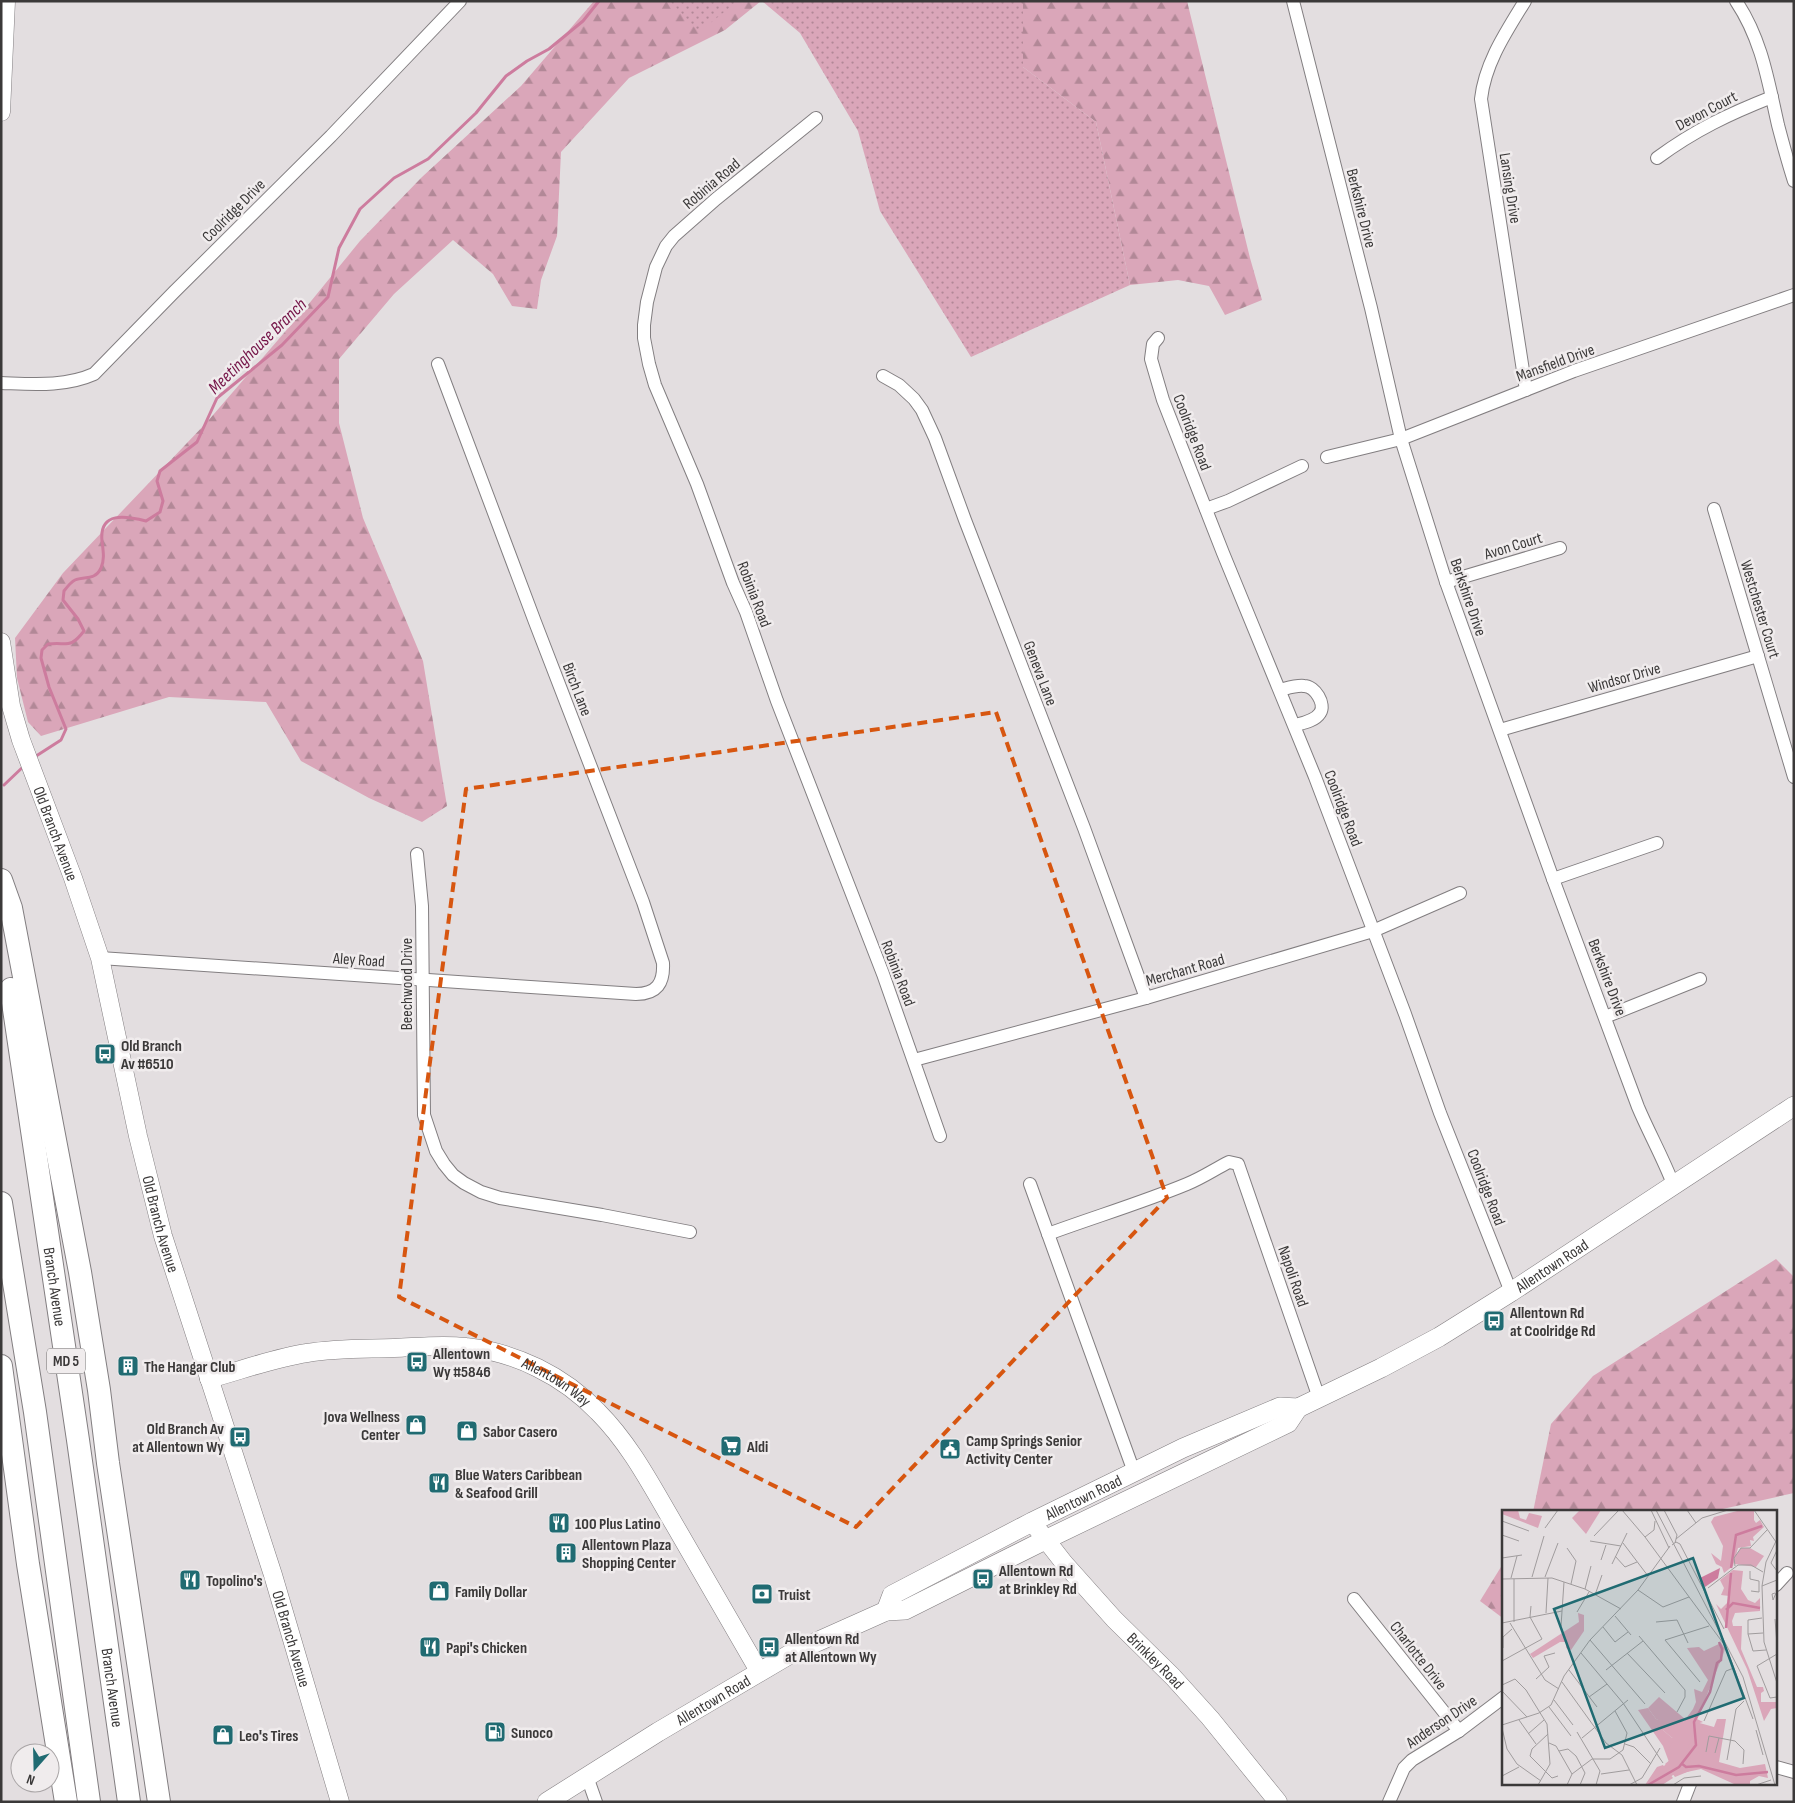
<svg xmlns="http://www.w3.org/2000/svg" width="1795" height="1803" font-family="'Sofia Sans Condensed',sans-serif">
	<style>
		.forest { fill: url(#forest-firs) }
		.park { fill: url(#park-dots) }
		.lines { fill: none; stroke-linecap: round; stroke-linejoin: round }
		.stream { stroke: #cd7c9e; stroke-width: 3 }
		.street-casing { stroke: #827e80; stroke-width: 14 }
		.secondary-casing { stroke: #827e80; stroke-width: 19 }
		.primary-casing { stroke: #827e80; stroke-width: 20 }
		.highway-casing { stroke: #827e80; stroke-width: 24 }
		.street { stroke: #fff; stroke-width: 12 }
		.secondary { stroke: #fff; stroke-width: 18 }
		.primary { stroke: #fff; stroke-width: 19 }
		.highway { stroke: #fff; stroke-width: 22 }
		.marked { fill: none; stroke: #d75610; stroke-width: 4; stroke-dasharray: 10 6; stroke-linejoin: round }
		.labels { text-anchor: middle; stroke-width: 5; stroke-linejoin: round; paint-order: stroke }
		.shield { fill: #f0eced; stroke: #716f6f; stroke-width: 1 }
		.shield-label { font-size: 15px; font-weight: bold; fill: #3b3939 }
		.street-label { font-size: 16px; fill: #3b3939; stroke: #f0eced }
		.poi-label { font-size: 16px; font-weight: bold; fill: #3b3939; stroke: #f0eced; text-anchor: start }
		.water-label { font-size: 18px; font-style: italic; fill: #741347; stroke: #f0eced }
		.inset-river { fill: none; stroke: #cd7c9e; stroke-width: 2.5 }
		.inset-road { fill: none; stroke: #a09c9d; stroke-width: 1 }
		.view { fill: #206b72; fill-opacity: 0.15; stroke: #206b72; stroke-width: 2.5 }
		.inset-edge { fill: none; stroke: #3b3939; stroke-width: 2.5 }
	</style>
	<defs>
		<pattern id="forest-firs" width="22" height="20" patternUnits="userSpaceOnUse" patternTransform="scale(1.25)"><rect width="22" height="20" fill="#daa6b9"/><path d="M5 1l3.5 6h-7zM16 11l3.5 6h-7z" fill="#b28897"/></pattern>
		<pattern id="park-dots" width="8" height="8" patternUnits="userSpaceOnUse" patternTransform="scale(1.25)"><rect width="8" height="8" fill="#daa6b9"/><path d="M2 2h.1M6 6h.1" fill="none" stroke="#b28897" stroke-width="1.8" stroke-linecap="round"/></pattern>
	</defs>
	<rect width="100%" height="100%" fill="#e3dee0"/>
	<g class="forest">
		<polygon points="594,1 761,1 725,30 629,78 561,152 557,236 541,280 537,309 512,306 493,274 453,240 394,294 339,359 339,423 363,518 423,661 447,806 422,822 369,798 301,761 266,702 169,697 41,736 28,722 17,678 15,638 63,573 207,422 303,311 360,241 422,177 521,86"/>
		<polygon points="1023,1 1187,1 1250,258 1262,300 1225,315 1209,286 1178,280 1130,285 1096,122 1023,67"/>
		<polygon points="1776,1259 1794,1277 1794,1493 1709,1512 1533,1512 1551,1424 1593,1376"/>
		<polygon points="1504,1562 1504,1619 1480,1601"/>
	</g>
	<g class="park">
		<polygon points="670,1 738,1 699,32"/>
		<polygon points="762,1 1023,1 1023,67 1096,122 1130,285 971,357 880,211 858,131 800,33"/>
	</g>
	<g class="lines">
		<g class="stream">
			<path d="M 33,758 L 61,740 L 66,729 L 49,687 L 41,658 L 42,650 L 48,644 C 68,642 70,649 84,631 L 78,619 L 63,600 L 64,591 C 67,587 71,582 75,580 C 84,576 95,581 101,568 C 105,559 103,550 102,541 C 99,511 126,516 146,521 L 160,512 L 163,501 L 157,481 L 160,471 L 197,442 L 217,398 L 282,345 L 328,297 L 339,248 L 360,209 L 394,178 L 428,159 L 476,113 L 506,76 L 527,61 L 549,49 L 583,21 L 599,1"/>
			<polyline points="4,785 25,765"/>
		</g>
		<g class="street-casing">
			<g id="street">
				<path d="M 1293,1 L 1371,308 L 1401,439 L 1446,582 L 1553,879 L 1638,1107 C 1649,1133 1663,1158 1673,1184"/>
				<path d="M 1525,1 C 1506,32 1485,63 1481,99 L 1526,390"/>
				<path d="M 1736,1 C 1762,40 1768,81 1778,125 C 1783,144 1788,163 1794,181"/>
				<polyline points="816,118 716,199 674,236 666,246 656,267 647,302 644,325 644,338 649,364 655,385 697,484 733,583 746,612 777,701 883,974 940,1136"/>
				<path d="M 1657,158 C 1695,130 1729,114 1772,97"/>
				<polyline points="1158,338 1153,344 1151,359 1163,400 1223,553 1315,777 1405,1014 1440,1113 1511,1292"/>
				<polyline points="883,376 899,385 914,399 922,410 935,438 965,520 1084,828 1146,998"/>
				<path d="M 1,383 C 32,384 65,387 94,374 L 174,292 L 331,136 L 460,1"/>
				<polyline points="1327,457 1401,439 1574,371 1794,295"/>
				<polyline points="1206,509 1228,501 1302,466"/>
				<polyline points="1714,509 1794,777"/>
				<polyline points="1446,582 1560,548"/>
				<path d="M 1280,690 C 1288,688 1297,685 1304,686 C 1315,686 1326,704 1320,713 C 1315,721 1303,723 1295,725"/>
				<polyline points="1500,730 1758,656"/>
				<polyline points="417,854 422,906 424,1115 436,1151 444,1164 453,1175 464,1183 481,1192 500,1198 602,1215 690,1232"/>
				<polyline points="1553,879 1657,843"/>
				<path d="M 100,958 L 636,994 C 657,994 664,983 663,963 L 643,902 L 535,622 L 438,364"/>
				<polyline points="1605,1017 1700,979"/>
				<polyline points="914,1060 1146,998 1373,931 1460,893"/>
				<polyline points="1030,1184 1134,1472"/>
				<path d="M 1048,1234 C 1094,1217 1141,1203 1187,1184 C 1202,1178 1215,1169 1229,1162 L 1238,1164 L 1319,1398"/>
				<polyline points="1776,1585 1787,1573"/>
				<polyline points="1354,1599 1459,1731"/>
				<polyline points="1776,1767 1794,1772"/>
				<polyline points="584,1778 590,1785 596,1802"/>
				<polyline points="1389,1802 1404,1768 1412,1760 1459,1731 1504,1697"/>
				<polyline points="1683,1802 1690,1784"/>
			</g>
		</g>
		<g class="secondary-casing">
			<g id="secondary">
				<polyline points="1,112 6,1"/>
				<path id="s1" d="M 1,642 L 11,706 L 21,740 L 73,878 L 100,958 L 138,1136 L 163,1236 L 273,1575 L 340,1802"/>
				<path id="s2" d="M 209,1379 C 242,1370 274,1358 307,1353 C 336,1348 365,1349 394,1348 C 418,1347 442,1344 466,1347 C 515,1352 564,1376 598,1412 C 630,1444 651,1485 674,1524 C 702,1573 731,1622 759,1671"/>
				<path id="s3" d="M 1032,1522 L 1064,1563 L 1114,1619 L 1173,1677 L 1210,1718 L 1278,1802"/>
			</g>
		</g>
		<g class="primary-casing">
			<g id="primary">
				<path id="s4" d="M 886,1611 L 892,1595 L 1032,1522 L 1183,1448 L 1280,1407 L 1298,1408 L 1381,1368 L 1439,1337 L 1511,1292 L 1794,1106"/>
				<path id="s5" d="M 547,1802 L 658,1732 L 792,1653 L 886,1611 L 905,1610 L 1045,1540 L 1288,1423 L 1298,1408"/>
			</g>
		</g>
		<g class="highway-casing">
			<g id="highway">
				<polyline points="1,880 11,908 80,1272 99,1390 108,1463 159,1802"/>
				<path id="s6" d="M 11,989 L 78,1440 L 129,1802"/>
				<polyline points="1,1203 35,1412 89,1802"/>
				<polyline points="1,1366 28,1564 66,1802"/>
			</g>
		</g>
		<use href="#street" class="street"/>
		<use href="#secondary" class="secondary"/>
		<use href="#primary" class="primary"/>
		<use href="#highway" class="highway"/>
	</g>
	<path class="marked" d="M 996,712 L 1167,1198 L 856,1527 L 399,1297 L 466,789 Z"/>
	<defs>
		<g id="bus-square" transform="scale(1.125)"><rect x="-9" y="-9" width="18" height="18" rx="4" fill="#206b72" stroke="#f0eced"/><path d="M-5-6H5V4H4V6H2V4H-2V6H-4V4H-5ZM-3.5-4V0h7V-4ZM-3.5 1.2v1.5H-2V1.2ZM2 1.2v1.5H3.5V1.2Z" fill="#fff"/></g>
		<g id="building-square" transform="scale(1.125)"><rect x="-9" y="-9" width="18" height="18" rx="4" fill="#206b72" stroke="#f0eced"/><path d="M-4-6H4V6H1V3H-1V6H-4ZM-2.5-4.3h1.7v1.8h-1.7ZM.8-4.3h1.7v1.8H.8ZM-2.5-1h1.7V.8h-1.7ZM.8-1h1.7V.8H.8Z" fill="#fff"/></g>
		<g id="shop-square" transform="scale(1.125)"><rect x="-9" y="-9" width="18" height="18" rx="4" fill="#206b72" stroke="#f0eced"/><path d="M-5-2.5h2.3a2.7 3.5 0 0 1 5.4 0H5L5.5 6h-11ZM-1.5-2.5h3a1.5 2.3 0 0 0-3 0Z" fill="#fff"/></g>
		<g id="supermarket-square" transform="scale(1.125)"><rect x="-9" y="-9" width="18" height="18" rx="4" fill="#206b72" stroke="#f0eced"/><path d="M-6-5.5h2.5l.6 2H6L4.5 2H-2.5L-4.4-4H-6ZM-1.5 3.2a1.3 1.3 0 1 0 .1 0ZM3 3.2a1.3 1.3 0 1 0 .1 0Z" fill="#fff"/></g>
		<g id="civic-square" transform="scale(1.125)"><rect x="-9" y="-9" width="18" height="18" rx="4" fill="#206b72" stroke="#f0eced"/><path d="M-.6-6.5H3V-4.5H.6V-3L4-1V1h2V6H-6V1h2V-1L-.6-3ZM-1.2 2.5V6h2.4V2.5Z" fill="#fff"/></g>
		<g id="restaurant-square" transform="scale(1.125)"><rect x="-9" y="-9" width="18" height="18" rx="4" fill="#206b72" stroke="#f0eced"/><path d="M-5-6h1v4h1v-4h1v4h1v-4h1v5L-1.5 .5V6h-2V.5L-5-1ZM5-6V6H3V1.5H1.5Q1.5-4 5-6Z" fill="#fff"/></g>
		<g id="bank-square" transform="scale(1.125)"><rect x="-9" y="-9" width="18" height="18" rx="4" fill="#206b72" stroke="#f0eced"/><path d="M-6-4H6V4H-6ZM0-2.3a2.3 2.3 0 1 0 0 4.6a2.3 2.3 0 1 0 0-4.6Z" fill="#fff"/></g>
		<g id="fuel-square" transform="scale(1.125)"><rect x="-9" y="-9" width="18" height="18" rx="4" fill="#206b72" stroke="#f0eced"/><path d="M-5.5-6h7V0h2V4h1.3V-2.5L3-4.5l.8-.8L6-3V5H2.5V1h-1V6h-7ZM-4.2-4.7v3.2H.2V-4.7Z" fill="#fff"/></g>
	</defs>
	<g fill-rule="evenodd">
		<use href="#bus-square" x="105" y="1054"/>
		<use href="#bus-square" x="1494" y="1321"/>
		<use href="#bus-square" x="417" y="1362"/>
		<use href="#building-square" x="128" y="1366"/>
		<use href="#shop-square" x="416" y="1425"/>
		<use href="#shop-square" x="467" y="1431"/>
		<use href="#bus-square" x="240" y="1437"/>
		<use href="#supermarket-square" x="731" y="1446"/>
		<use href="#civic-square" x="950" y="1449"/>
		<use href="#restaurant-square" x="439" y="1483"/>
		<use href="#restaurant-square" x="559" y="1523"/>
		<use href="#building-square" x="566" y="1553"/>
		<use href="#bus-square" x="983" y="1579"/>
		<use href="#restaurant-square" x="190" y="1580"/>
		<use href="#shop-square" x="439" y="1591"/>
		<use href="#bank-square" x="762" y="1594"/>
		<use href="#restaurant-square" x="430" y="1647"/>
		<use href="#bus-square" x="769" y="1647"/>
		<use href="#fuel-square" x="495" y="1732"/>
		<use href="#shop-square" x="223" y="1735"/>
	</g>
	<g class="labels">
		<rect class="shield" x="47" y="1348.5" width="38" height="25" rx="4"/>
		<g class="shield-label">
			<text x="66" y="1366">MD 5</text>
		</g>
		<g class="street-label">
			<text transform="translate(1706 110) rotate(-28)" y="6">Devon Court</text>
			<text transform="translate(711 183) rotate(-40)" y="6">Robinia Road</text>
			<text transform="translate(1511 188) rotate(81)" y="6">Lansing Drive</text>
			<text transform="translate(1362 208) rotate(76)" y="6">Berkshire Drive</text>
			<text transform="translate(233 210) rotate(-45)" y="6">Coolridge Drive</text>
			<text transform="translate(1555 362) rotate(-20)" y="6">Mansfield Drive</text>
			<text transform="translate(1193 432) rotate(69)" y="6">Coolridge Road</text>
			<text transform="translate(1513 545) rotate(-17)" y="6">Avon Court</text>
			<text transform="translate(755 594) rotate(69)" y="6">Robinia Road</text>
			<text transform="translate(1469 597) rotate(71)" y="6">Berkshire Drive</text>
			<text transform="translate(1761 609) rotate(73)" y="6">Westchester Court</text>
			<text transform="translate(1041 673) rotate(69)" y="6">Geneva Lane</text>
			<text transform="translate(1624 677) rotate(-16)" y="6">Windsor Drive</text>
			<text transform="translate(578 689) rotate(69)" y="6">Birch Lane</text>
			<text transform="translate(1344 808) rotate(69)" y="6">Coolridge Road</text>
			<text dy="6" stroke="none"><textPath href="#s1" startOffset="200">Old Branch Avenue</textPath></text>
			<text transform="translate(359 959) rotate(4)" y="6">Aley Road</text>
			<text transform="translate(1185 969) rotate(-16)" y="6">Merchant Road</text>
			<text transform="translate(899 973) rotate(69)" y="6">Robinia Road</text>
			<text transform="translate(1608 977) rotate(69)" y="6">Berkshire Drive</text>
			<text transform="translate(406 984) rotate(-90)" y="6">Beechwood Drive</text>
			<text transform="translate(1487 1187) rotate(69)" y="6">Coolridge Road</text>
			<text dy="6" stroke="none"><textPath href="#s1" startOffset="605">Old Branch Avenue</textPath></text>
			<text dy="6" stroke="none"><textPath href="#s4" startOffset="758">Allentown Road</textPath></text>
			<text transform="translate(1294 1276) rotate(71)" y="6">Napoli Road</text>
			<text dy="6" stroke="none"><textPath href="#s6" startOffset="301">Branch Avenue</textPath></text>
			<text dy="6" stroke="none"><textPath href="#s2" startOffset="359">Allentown Way</textPath></text>
			<text dy="6" stroke="none"><textPath href="#s4" startOffset="232">Allentown Road</textPath></text>
			<text dy="6" stroke="none"><textPath href="#s1" startOffset="1040">Old Branch Avenue</textPath></text>
			<text transform="translate(1419 1655) rotate(52)" y="6">Charlotte Drive</text>
			<text dy="6" stroke="none"><textPath href="#s3" startOffset="186">Brinkley Road</textPath></text>
			<text dy="6" stroke="none"><textPath href="#s6" startOffset="706">Branch Avenue</textPath></text>
			<text dy="6" stroke="none"><textPath href="#s5" startOffset="195">Allentown Road</textPath></text>
			<text transform="translate(1441 1721) rotate(-34)" y="6">Anderson Drive</text>
		</g>
		<g class="poi-label">
			<text x="121" y="1051">Old Branch<tspan x="121" dy="18">Av #6510</tspan></text>
			<text x="1510" y="1318">Allentown Rd<tspan x="1510" dy="18">at Coolridge Rd</tspan></text>
			<text x="433" y="1359">Allentown<tspan x="433" dy="18">Wy #5846</tspan></text>
			<text x="144" y="1372">The Hangar Club</text>
			<text x="400" y="1422" text-anchor="end">Jova Wellness<tspan x="400" dy="18">Center</tspan></text>
			<text x="224" y="1434" text-anchor="end">Old Branch Av<tspan x="224" dy="18">at Allentown Wy</tspan></text>
			<text x="483" y="1437">Sabor Casero</text>
			<text x="966" y="1446">Camp Springs Senior<tspan x="966" dy="18">Activity Center</tspan></text>
			<text x="747" y="1452">Aldi</text>
			<text x="455" y="1480">Blue Waters Caribbean<tspan x="455" dy="18">&amp; Seafood Grill</tspan></text>
			<text x="575" y="1529">100 Plus Latino</text>
			<text x="582" y="1550">Allentown Plaza<tspan x="582" dy="18">Shopping Center</tspan></text>
			<text x="999" y="1576">Allentown Rd<tspan x="999" dy="18">at Brinkley Rd</tspan></text>
			<text x="206" y="1586">Topolino's</text>
			<text x="455" y="1597">Family Dollar</text>
			<text x="778" y="1600">Truist</text>
			<text x="785" y="1644">Allentown Rd<tspan x="785" dy="18">at Allentown Wy</tspan></text>
			<text x="446" y="1653">Papi's Chicken</text>
			<text x="511" y="1738">Sunoco</text>
			<text x="239" y="1741">Leo's Tires</text>
		</g>
		<g class="water-label">
			<text transform="translate(257 346) rotate(-44)" y="6">Meetinghouse Branch</text>
		</g>
	</g>
	<g transform="translate(1502 1510)">
		<rect width="275" height="275" fill="#e3dee0"/>
		<path d="M 0,0 L 16,0 L 18,8 L 24,10 L 27,3 L 40,6 L 36,18 L 0,4 ZM 78,0 L 99,0 L 84,24 L 70,8 ZM 239,0 L 252,0 L 252,10 L 254,13 L 258,10 L 262,17 L 251,27 L 252,31 L 248,30 L 249,36 L 236,38 L 231,56 L 222,63 L 220,57 L 214,54 L 209,43 L 219,51 L 221,36 L 209,12 L 212,7 ZM 239,38 L 248,38 L 262,46 L 254,57 L 233,54 L 232,48 ZM 231,60 L 241,61 L 239,79 L 246,90 L 253,93 L 258,88 L 258,101 L 233,103 L 230,111 L 231,116 L 240,116 L 239,139 L 255,177 L 261,177 L 262,181 L 259,183 L 259,192 L 275,192 L 275,198 L 269,199 L 262,211 L 245,159 L 214,94 L 219,99 L 226,92 L 227,86 L 219,85 L 222,78 L 218,70 ZM 76,103 L 82,105 L 82,121 L 69,140 L 64,138 L 64,132 L 58,132 L 31,148 L 28,144 L 77,112 ZM 219,133 L 223,139 L 221,145 L 194,212 L 212,217 L 215,209 L 224,209 L 217,252 L 238,258 L 263,254 L 266,268 L 257,266 L 248,271 L 248,275 L 232,274 L 199,259 L 171,265 L 158,275 L 158,259 L 167,252 L 161,236 L 136,200 L 146,198 L 154,209 L 161,211 L 161,220 L 170,228 L 191,199 L 194,192 L 192,179 L 200,182 L 206,170 L 185,138 L 197,137 L 202,141 Z" fill="#daa6b9"/>
		<path d="M 157,187 L 183,209 L 181,214 L 187,205 L 201,212 L 194,214 L 183,246 L 196,215 L 201,215 L 196,239 L 198,247 L 188,246 L 190,260 L 173,267 L 163,254 L 169,249 L 164,243 L 175,225 L 170,228 L 161,220 L 161,212 L 154,209 L 146,198 ZM 161,255 L 171,268 L 160,275 L 143,275 L 155,257 Z" fill="#daa6b9"/>
		<path d="M 218,58 L 216,68 L 203,77 L 198,68 Z" fill="#cd7c9e"/>
		<path class="inset-river" d="M 229,58 L 234,25 L 260,16M 224,100 L 231,93 L 258,98M 224,118 L 229,63M 179,253 L 184,257 L 197,256 L 234,265 L 266,262M 146,275 L 177,257 L 194,235 L 192,212 L 208,182 L 215,153 L 219,150 L 220,139 L 217,132"/>
		<path class="inset-road" d="M 120,0 L 143,27M 149,0 L 167,38M 154,0 L 241,167 L 273,275M 162,0 L 175,25 L 173,33M 185,0 L 194,13M 252,0 L 274,32M 0,11 L 27,21M 43,18 L 56,0M 0,25 L 17,31M 92,26 L 117,0M 143,27 L 221,133M 143,27 L 152,20 L 153,11M 174,29 L 200,8 L 226,0M 275,29 L 264,52 L 260,76 L 262,132 L 275,173M 88,31 L 119,36M 121,33 L 146,66M 170,35 L 174,32 L 178,34 L 222,119M 65,38 L 74,51 L 69,74M 275,40 L 269,53 L 275,61M 113,46 L 123,57 L 135,52M 0,48 L 20,45M 99,50 L 104,35M 110,54 L 125,23M 233,56 L 232,48 L 239,38 L 248,38 L 265,20M 248,61 L 248,69 L 257,71 L 257,82 L 249,81M 30,67 L 42,26M 43,67 L 56,33M 9,68 L 15,46M 0,69 L 50,68 L 83,79 L 119,99M 260,76 L 275,70M 206,78 L 236,55 L 249,55 L 261,62M 83,79 L 89,56M 136,80 L 161,97 L 187,87M 273,83 L 270,84 L 271,90 L 274,83M 93,85 L 100,65M 75,102 L 87,82M 44,103 L 46,68M 113,106 L 129,125M 260,108 L 246,110 L 246,124 L 251,141 L 264,140M 273,109 L 275,134M 12,112 L 12,69M 154,112 L 175,110 L 186,133M 0,113 L 60,101M 8,113 L 43,170 L 57,179M 59,116 L 62,72M 101,117 L 113,132 L 126,122M 246,124 L 261,123M 137,126 L 183,180 L 183,187 L 175,202M 88,130 L 143,194M 1,138 L 1,127 L 10,119M 79,143 L 121,193 L 161,253M 125,143 L 163,183M 275,144 L 255,156 L 268,188 L 275,187M 227,145 L 251,209M 0,151 L 40,129 L 28,107 L 29,96M 67,160 L 95,197M 104,160 L 141,131M 34,169 L 47,157 L 42,146 L 53,143M 60,172 L 104,233 L 120,245 L 135,275M 198,172 L 163,130 L 207,116M 0,175 L 13,169 L 24,180 L 45,214 L 48,254 L 36,275M 0,181 L 25,207M 87,187 L 105,174M 52,190 L 71,215M 47,197 L 69,226M 17,210 L 34,234M 202,211 L 224,161 L 232,158M 0,215 L 37,203 L 49,195 L 62,166 L 88,130 L 136,80 L 168,36M 0,218 L 5,239 L 15,254 L 39,271M 254,220 L 261,245M 75,222 L 98,261 L 94,275M 26,224 L 42,210M 46,224 L 30,239 L 28,246 L 50,268 L 56,266M 80,228 L 126,190M 47,233 L 54,236 L 70,264M 123,234 L 132,237 L 149,254M 57,241 L 66,239 L 74,246 L 83,263 L 78,275M 204,242 L 207,226 L 233,231 L 242,240 L 241,254M 213,243 L 217,228M 225,250 L 234,199 L 242,191M 99,264 L 127,260M 0,266 L 17,257M 65,275 L 70,264 L 90,249 L 108,249 L 121,240 L 125,223 L 113,201M 127,275 L 140,268 L 158,238M 171,275 L 182,268 L 199,266M 254,275 L 269,270"/>
		<path class="view" d="M 191,48 L 242,188 L 103,238 L 52,99 Z"/>
		<rect width="275" height="275" class="inset-edge"/>
	</g>
	<rect width="1795" height="1803" fill="none" stroke="#3b3939" stroke-width="5"/>
	<g transform="translate(35 1768) rotate(200)"><circle r="24" fill="#f0eced" stroke="#a8a4a5"/>
	<path d="M0-4L9 19L0 12L-9 19Z" fill="#206b72"/>
	<text y="-8" font-size="14" font-weight="bold" text-anchor="middle" fill="#3b3939">N</text>
	</g>
</svg>
